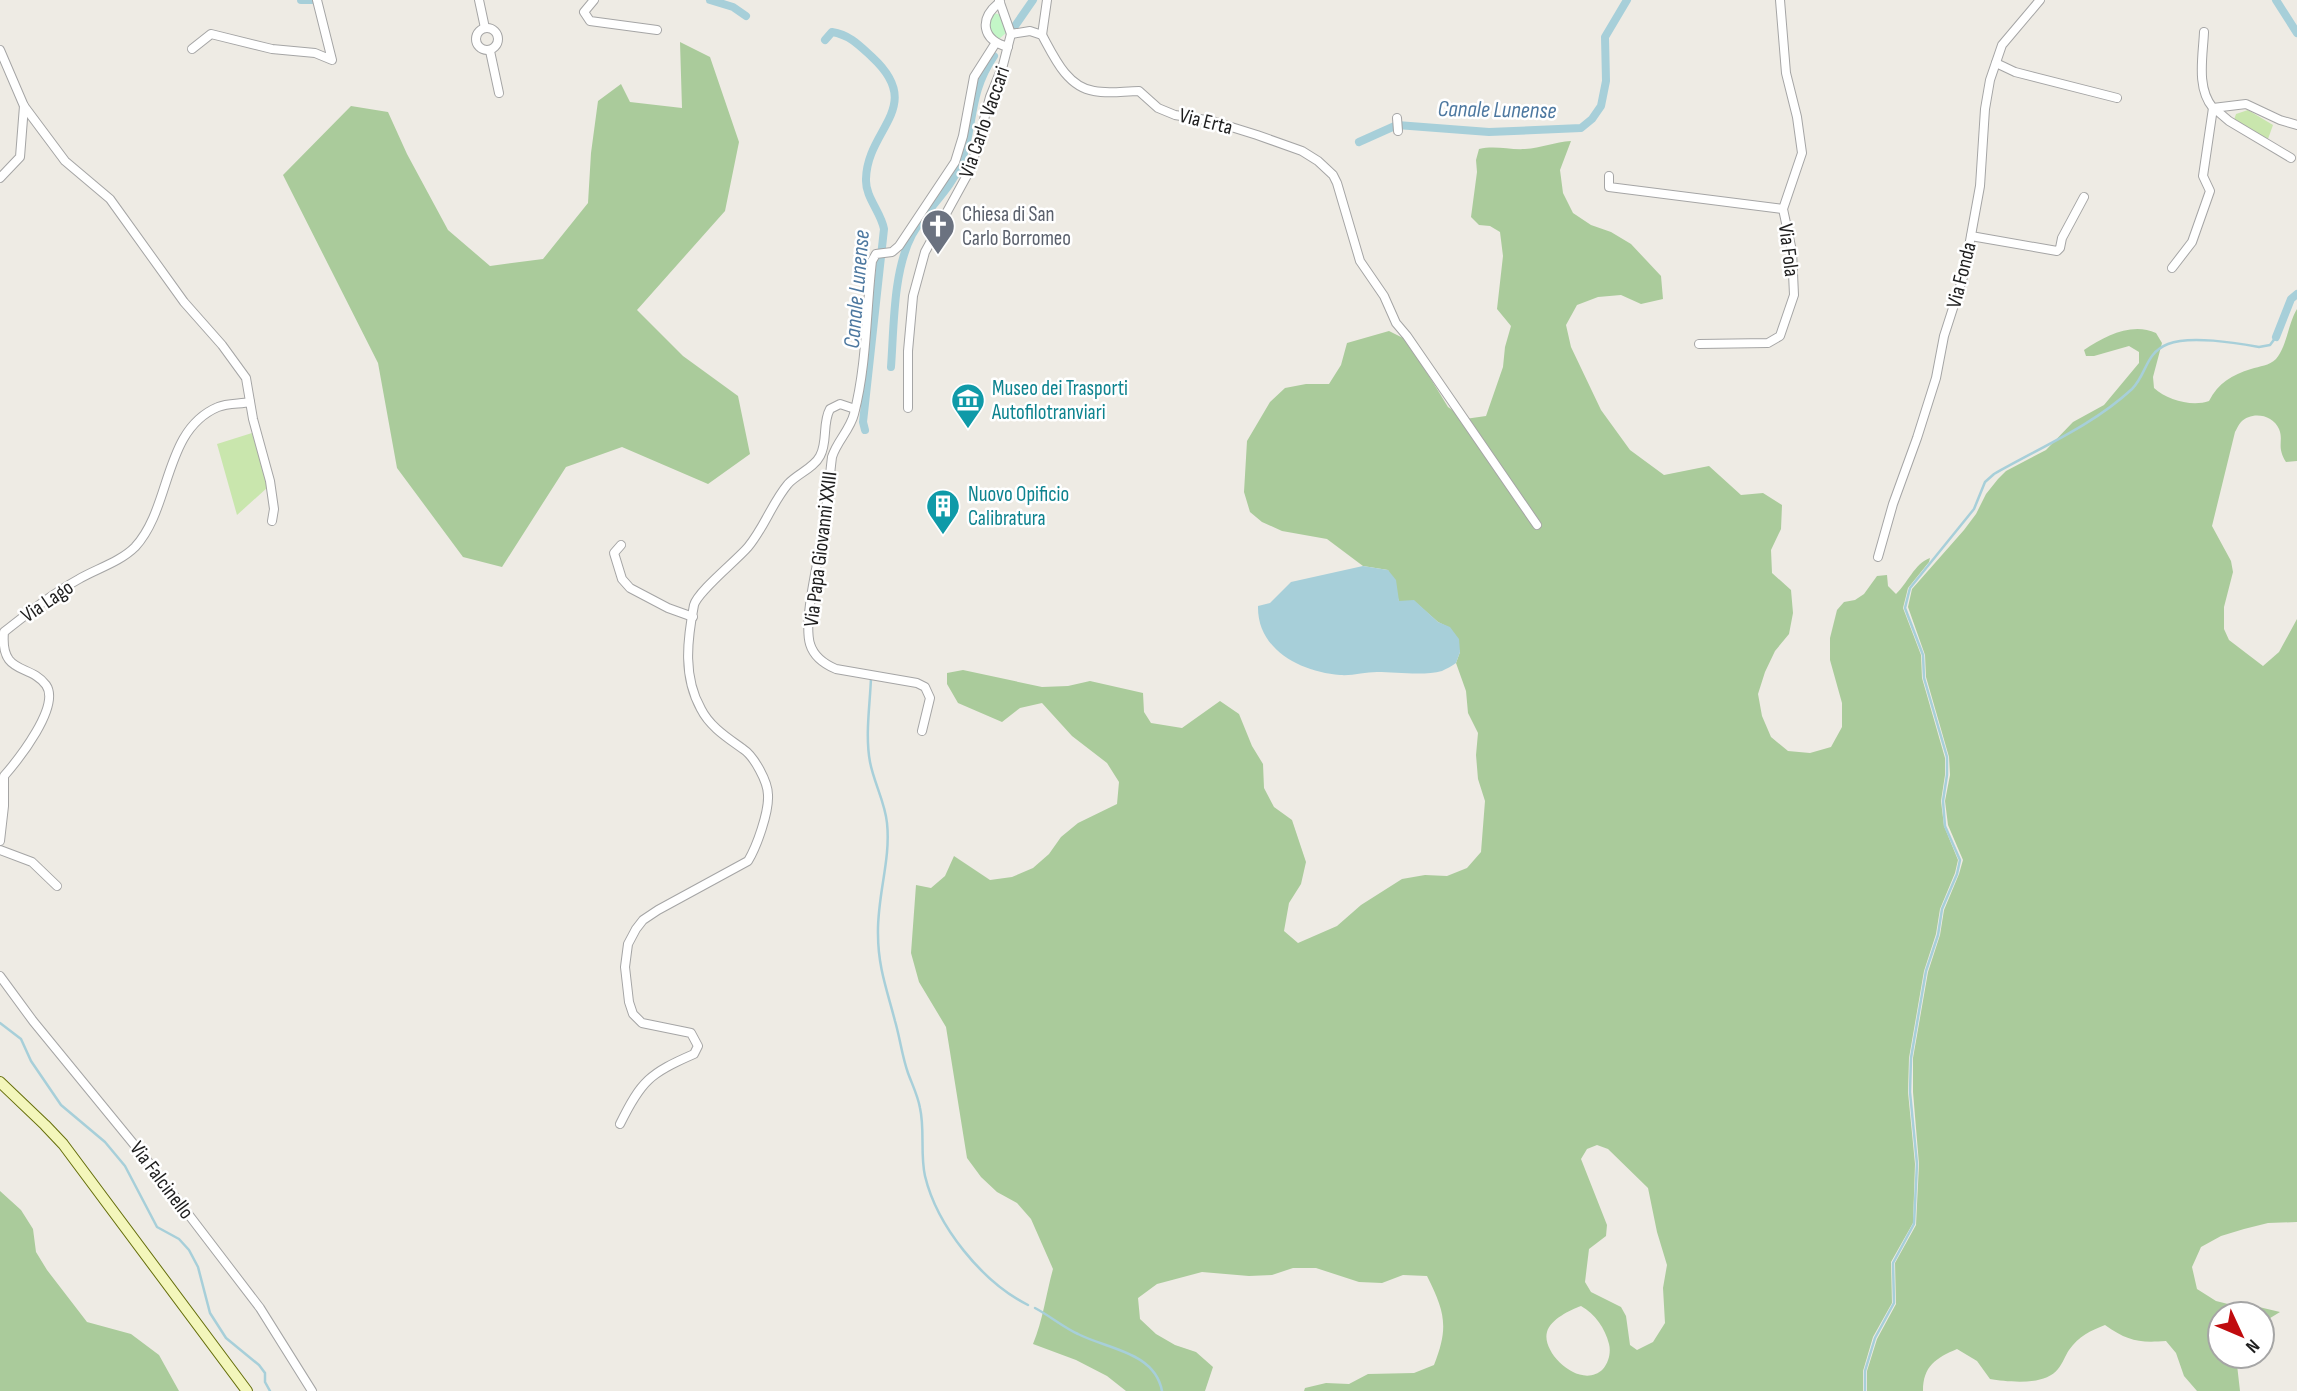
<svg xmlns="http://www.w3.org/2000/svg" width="2297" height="1391" font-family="'Sofia Sans Condensed',sans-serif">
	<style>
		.grass { fill: #c9e6ad }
		.forest { fill: #aacb9b; fill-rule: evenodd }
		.park { fill: #c3f6c7 }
		.water { fill: #a7cfd9 }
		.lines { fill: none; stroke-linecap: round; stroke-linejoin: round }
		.stream { stroke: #a7cfd9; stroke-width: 2.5 }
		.canal { stroke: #a7cfd9; stroke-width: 8 }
		.street-casing { stroke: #a5a5a5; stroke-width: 10 }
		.secondary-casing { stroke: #656e0b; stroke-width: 12 }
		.street { stroke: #fff; stroke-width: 8 }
		.secondary { stroke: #f3f6bb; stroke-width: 10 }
		.labels { text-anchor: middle; stroke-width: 5; stroke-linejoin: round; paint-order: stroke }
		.street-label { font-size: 21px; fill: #1e1e1e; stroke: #fff }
		.worship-label { font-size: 21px; fill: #5b616d; stroke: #fff; text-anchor: start }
		.culture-label { font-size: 21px; fill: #0d838f; stroke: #fff; text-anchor: start }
		.water-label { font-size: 23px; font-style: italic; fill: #4d78a0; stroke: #fff }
	</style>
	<rect width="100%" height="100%" fill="#eeebe4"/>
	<g class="grass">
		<polygon points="2248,110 2273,125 2268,139 2234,120 2236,114"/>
		<polygon points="252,433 268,487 237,515 217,444"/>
	</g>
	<g class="forest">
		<polygon points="680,42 710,57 739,142 725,211 637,310 683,356 738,396 750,454 708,484 622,447 566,467 502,567 463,557 397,468 378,363 283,175 351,106 388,112 407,154 448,230 490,266 543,259 588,203 591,153 598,101 621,84 630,102 682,108"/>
		<path d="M 1571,141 L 1560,170 L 1563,193 L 1573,213 L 1591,225 L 1611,232 L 1631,244 L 1661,276 L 1663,299 L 1641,304 L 1621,295 L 1598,297 L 1577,305 L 1566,325 L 1571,347 L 1601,410 L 1630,450 L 1664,475 L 1709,466 L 1741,495 L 1763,493 L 1782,505 L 1781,529 L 1771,550 L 1772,573 L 1791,590 L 1793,613 L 1789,634 L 1775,651 L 1765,672 L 1758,694 L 1762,716 L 1771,737 L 1788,751 L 1810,753 L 1831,747 L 1842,727 L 1842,703 L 1830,660 L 1830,638 L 1837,610 L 1844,602 L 1855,600 L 1864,594 L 1877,576 L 1887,575 L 1888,586 L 1896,594 C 1908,583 1914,564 1930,558 L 1929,562 L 1908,588 L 1903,608 L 1921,655 L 1922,678 L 1945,758 L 1945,775 L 1941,801 L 1944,826 L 1958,860 L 1955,873 L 1940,909 L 1936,934 L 1924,971 L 1909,1058 L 1908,1092 L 1915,1164 L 1913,1223 L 1891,1262 L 1892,1303 L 1873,1337 L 1863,1371 L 1863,1391 L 1304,1391 L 1305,1388 L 1326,1383 L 1349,1384 L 1368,1374 L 1414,1373 L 1434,1365 C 1449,1327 1445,1312 1427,1276 L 1403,1275 L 1382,1283 L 1359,1282 L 1316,1268 L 1293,1268 L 1272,1275 L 1249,1276 L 1202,1272 L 1157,1284 L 1138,1298 L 1140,1319 L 1156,1334 L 1175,1345 L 1196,1352 L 1213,1367 L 1205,1391 L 1126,1391 L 1107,1376 L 1076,1360 L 1033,1344 C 1043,1320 1046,1294 1053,1269 L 1031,1219 L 1017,1203 L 997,1192 L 981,1177 L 967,1158 L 946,1027 L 919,982 L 911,953 L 916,885 L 931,888 L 945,876 L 954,856 L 990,880 L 1012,877 L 1033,868 L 1049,854 L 1061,837 L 1078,823 L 1117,804 L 1119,782 L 1107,763 L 1072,736 L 1042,703 L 1020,708 L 1002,722 L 958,703 L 947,684 L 947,673 L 963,670 L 1042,687 L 1068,686 L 1090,681 L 1143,693 L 1144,712 L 1151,723 L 1182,728 L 1220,701 L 1239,714 L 1252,746 L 1263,764 L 1264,788 L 1274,807 L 1292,820 L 1306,862 L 1301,884 L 1289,903 L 1284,931 L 1298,943 L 1337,926 L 1361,905 L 1402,879 L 1425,875 L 1447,876 L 1467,868 L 1481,852 L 1485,801 L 1478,779 L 1476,755 L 1478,733 L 1468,713 L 1466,691 L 1456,663 L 1460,652 L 1450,628 L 1438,622 L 1414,601 L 1399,601 L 1388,570 L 1363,566 L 1327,539 L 1282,531 L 1262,522 L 1250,512 L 1244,492 L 1247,441 L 1270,402 L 1285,388 L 1306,384 L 1329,384 L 1341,365 L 1347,343 L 1389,331 L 1407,340 L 1448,407 L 1465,419 L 1486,416 L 1503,367 L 1505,347 L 1511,326 L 1497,309 L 1503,256 L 1500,232 L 1490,226 L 1479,225 L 1471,217 L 1477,172 L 1476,160 L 1479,149 C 1495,145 1509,150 1525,149 C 1541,148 1555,142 1571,141 ZM 1597,1145 L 1608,1149 L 1648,1188 L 1657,1232 L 1667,1265 L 1663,1288 L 1665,1323 L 1653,1342 L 1637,1350 L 1630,1345 L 1626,1316 L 1621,1307 L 1591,1292 L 1585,1282 L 1589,1249 L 1606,1236 L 1607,1225 L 1581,1159 L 1587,1149 ZM 1581,1306 C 1595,1314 1605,1328 1609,1344 C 1611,1352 1609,1362 1603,1369 C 1581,1391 1541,1353 1547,1332 C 1551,1319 1570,1310 1581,1306 Z"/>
		<path d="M 2297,309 L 2297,461 L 2286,462 C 2276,446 2284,441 2279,429 C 2273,414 2251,411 2241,422 C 2238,425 2237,429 2235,432 L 2212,526 L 2231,561 L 2233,572 L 2224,607 L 2224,629 L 2229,640 L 2263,666 L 2279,652 L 2297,619 L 2297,1222 L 2268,1223 L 2244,1229 L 2221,1236 L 2201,1247 L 2192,1267 L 2197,1289 L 2216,1301 L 2236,1306 L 2259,1307 L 2280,1312 L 2262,1323 L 2262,1314 L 2220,1314 L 2220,1356 L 2236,1356 L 2240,1391 L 2197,1391 L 2184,1376 L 2176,1353 L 2166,1341 C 2138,1343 2128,1341 2105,1325 C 2090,1331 2079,1336 2069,1350 C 2065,1356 2063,1363 2058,1369 C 2045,1386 2009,1382 1990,1379 L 1977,1361 L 1957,1349 C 1936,1358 1923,1366 1923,1391 L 1867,1391 L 1867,1371 L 1877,1339 L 1896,1304 L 1895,1263 L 1916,1225 L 1919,1164 L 1913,1092 L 1913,1058 L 1928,972 L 1940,935 L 1944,910 L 1959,874 L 1963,860 L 1948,825 L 1945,801 L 1950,775 L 1949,757 L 1926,677 L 1925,655 L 1908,607 L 1912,589 L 1964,530 L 1976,514 L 1986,494 L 1998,479 L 2006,471 L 2046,450 L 2073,422 L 2104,405 L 2139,363 L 2139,352 L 2129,346 L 2094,356 L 2086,356 L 2084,350 C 2105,336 2132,322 2156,333 L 2162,343 L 2153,377 L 2154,388 C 2167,400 2192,407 2209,401 C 2218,383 2232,375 2251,369 C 2260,366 2269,366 2276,359 C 2287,346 2288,324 2297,309 Z"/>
		<polygon points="0,1191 21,1210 33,1229 36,1252 47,1270 87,1322 131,1334 159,1355 179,1391 0,1391"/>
	</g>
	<path class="park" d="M 994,13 L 1001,15 L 1006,33 L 999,39 C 986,34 987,22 994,13 Z"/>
	<path class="water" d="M 1363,566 L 1388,570 L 1396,580 L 1399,601 L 1414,600 L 1438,622 L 1450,627 L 1459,639 L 1460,652 L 1456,663 C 1452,666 1446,669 1442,671 C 1424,676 1396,672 1377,672 C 1365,672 1352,676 1340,675 C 1301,672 1257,650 1258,606 L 1270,603 L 1291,582 Z"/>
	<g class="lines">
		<g class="stream">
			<path d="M 871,678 C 870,705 865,735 870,762 C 874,783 885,802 887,823 C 891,860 877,896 878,934 C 878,967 887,990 895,1021 C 900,1038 902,1056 908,1073 C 912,1084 918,1096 920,1108 C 925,1130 920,1154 925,1176 C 937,1226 982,1282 1028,1305"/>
			<polyline points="0,1023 21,1039 31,1061 61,1105 105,1142 125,1166 157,1227 179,1239 189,1250 198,1267 210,1313 226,1338 259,1365 265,1373 265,1382 270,1391"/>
			<path d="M 1035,1308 C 1050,1316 1063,1327 1078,1334 C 1107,1349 1155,1352 1162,1391"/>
			<path d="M 1865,1391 L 1865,1371 L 1875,1338 L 1894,1303 L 1893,1263 L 1914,1224 L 1917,1164 L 1910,1092 L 1911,1058 L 1926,971 L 1938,935 L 1942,909 L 1957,874 L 1960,860 L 1945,826 L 1943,801 L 1947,775 L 1947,757 L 1924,678 L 1923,655 L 1905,608 L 1910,588 L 1974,509 L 1985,482 L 1994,474 C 2041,447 2092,426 2132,389 C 2147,374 2145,353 2168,344 C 2190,335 2236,343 2259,347 L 2270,345 L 2276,337"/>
		</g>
		<g class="canal">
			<polyline points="301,0 312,0"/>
			<polyline points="710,0 733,7 746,16"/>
			<polyline points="2276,0 2297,33"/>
			<polyline points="1015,26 1033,0"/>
			<path d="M 825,40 L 832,32 C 850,35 859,45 872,57 C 926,107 867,128 866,179 C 865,197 881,212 884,229 L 863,422 L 865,430"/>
			<polyline points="1359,142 1397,125 1489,132 1581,128 1592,119 1601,106 1606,81 1605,37 1627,0"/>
			<polyline points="2276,337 2291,299 2297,294"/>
			<path d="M 891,367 C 894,327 893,271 912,235 C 926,209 950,191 961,163 C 975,124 968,94 994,56"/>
		</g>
		<g class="street-casing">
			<g id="street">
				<polyline points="479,0 485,28"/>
				<polyline points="594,0 584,12 590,21 657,30"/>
				<path d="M 999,0 L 1011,34 L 1030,31 L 1042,35 C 1054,57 1067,87 1094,91 C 1109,94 1124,91 1139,91 L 1158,108 L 1175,115 L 1212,121 L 1257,135 L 1302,151 L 1318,161 L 1333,175 L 1337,183 L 1360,261 L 1384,296 L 1396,323 L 1407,336 L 1537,525"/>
				<path d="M 1000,2 C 978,19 982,40 1008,47"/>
				<circle cx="487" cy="39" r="11"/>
				<path d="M 2204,32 C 2203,56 2196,88 2213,108 L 2246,104 L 2280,120 L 2297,125"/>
				<polyline points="1042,35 1047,0"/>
				<polyline points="192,49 211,34 272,49 315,53 332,60 317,0"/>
				<polyline points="0,50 24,106 65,161 110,199 184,302 222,345 246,378 253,419 270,481 274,509 272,521"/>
				<polyline points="490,51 499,93"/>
				<polyline points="1996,63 2015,72 2117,98"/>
				<polyline points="2215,109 2229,121 2291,158"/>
				<polyline points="1397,118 1398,131"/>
				<polyline points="1609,176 1609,187 1783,209"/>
				<polyline points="0,178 20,157 24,106"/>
				<polyline points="1971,236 2057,251 2060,248 2062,238 2084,197"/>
				<polyline points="2172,268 2192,242 2210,191 2203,176 2213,108"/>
				<polyline points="1699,344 1768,343 1780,336 1794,295 1792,251 1783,209 1802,153 1797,117 1786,73 1780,0"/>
				<polyline points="908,408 908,351 913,296 925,252 971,168 990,97 1003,65 1011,34"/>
				<polyline points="621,545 614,553 622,579 630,588 668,608 693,617"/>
				<polyline points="1878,557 1893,504 1917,438 1936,378 1944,336 1964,274 1980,186 1985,109 1990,80 2002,45 2040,0"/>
				<path d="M 922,731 L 930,698 L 925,687 L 917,683 L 836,669 C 824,664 814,657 810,644 C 803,619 819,559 823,532 C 827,507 829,482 832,457 C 837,441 850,430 854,414 C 867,364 866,311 872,261 L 876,254 L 892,252 L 899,246 L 955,162 L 963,136 L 974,77 L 995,44"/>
				<path d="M 0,841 L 4,806 L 4,776 C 18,760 61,706 46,685 C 30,663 0,676 4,632 C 28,613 52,594 79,579 C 96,569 120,562 135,547 C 172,507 163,430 218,407 C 227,403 240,404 250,402"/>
				<polyline points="0,850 32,862 57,886"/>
				<polyline points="0,976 33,1021 150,1164 260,1308 312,1391"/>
				<path d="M 620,1124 C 641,1081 650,1073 694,1054 L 698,1046 L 691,1033 L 642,1023 L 633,1014 L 629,1002 L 625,967 L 628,944 L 636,929 L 643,920 L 658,910 L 748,861 C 757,846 769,812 768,795 C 768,782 754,756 743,749 C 728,738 710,727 701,709 C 683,677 687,641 694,605 C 698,591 736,561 748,547 C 764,528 772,503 788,484 C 797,474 814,468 820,456 C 828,442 822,423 830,409 L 840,404 L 855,409"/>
			</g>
		</g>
		<g class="secondary-casing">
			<polyline id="secondary" points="0,1082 45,1125 63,1144 247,1391"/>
		</g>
		<use href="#street" class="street"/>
		<use href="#secondary" class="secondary"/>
	</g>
	<defs>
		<g id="church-pin" transform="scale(1.75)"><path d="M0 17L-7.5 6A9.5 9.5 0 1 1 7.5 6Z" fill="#6b7280" stroke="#fff"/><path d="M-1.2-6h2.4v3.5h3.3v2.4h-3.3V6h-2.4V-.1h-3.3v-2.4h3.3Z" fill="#fff"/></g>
		<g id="museum-pin" transform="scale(1.75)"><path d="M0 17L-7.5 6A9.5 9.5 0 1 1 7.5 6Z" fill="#0f9aa8" stroke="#fff"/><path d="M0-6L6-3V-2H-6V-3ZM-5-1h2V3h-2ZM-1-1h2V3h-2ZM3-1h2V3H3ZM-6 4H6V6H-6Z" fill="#fff"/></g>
		<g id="building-pin" transform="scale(1.75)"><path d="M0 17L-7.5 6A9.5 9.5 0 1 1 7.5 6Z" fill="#0f9aa8" stroke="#fff"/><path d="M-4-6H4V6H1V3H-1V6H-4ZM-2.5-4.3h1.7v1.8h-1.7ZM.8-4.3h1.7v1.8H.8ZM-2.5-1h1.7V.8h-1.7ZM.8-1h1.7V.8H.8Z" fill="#fff"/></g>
	</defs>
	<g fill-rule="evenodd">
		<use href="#church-pin" x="938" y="226"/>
		<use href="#museum-pin" x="968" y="400"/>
		<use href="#building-pin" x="943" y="506"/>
	</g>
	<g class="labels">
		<g class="street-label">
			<text transform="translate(1206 121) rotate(14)" y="7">Via Erta</text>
			<text transform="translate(984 122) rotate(-71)" y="7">Via Carlo Vaccari</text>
			<text transform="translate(1789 250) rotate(83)" y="7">Via Fola</text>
			<text transform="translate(1961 275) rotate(-76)" y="7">Via Fonda</text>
			<text transform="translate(820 549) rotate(-83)" y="7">Via Papa Giovanni XXIII</text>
			<text transform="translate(47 601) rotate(-34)" y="7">Via Lago</text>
			<text transform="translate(162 1180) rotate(53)" y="7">Via Falcinello</text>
		</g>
		<g class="worship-label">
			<text x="962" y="221">Chiesa di San<tspan x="962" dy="24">Carlo Borromeo</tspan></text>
		</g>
		<g class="culture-label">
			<text x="992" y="395">Museo dei Trasporti<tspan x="992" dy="24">Autofilotranviari</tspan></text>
			<text x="968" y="501">Nuovo Opificio<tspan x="968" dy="24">Calibratura</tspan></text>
		</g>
		<g class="water-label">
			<text transform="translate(1497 109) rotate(1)" y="8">Canale Lunense</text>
			<text transform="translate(856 289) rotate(-85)" y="8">Canale Lunense</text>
		</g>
	</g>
	<g transform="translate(2241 1335) rotate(134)"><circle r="33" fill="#ffffff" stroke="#a5a5a5" stroke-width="2"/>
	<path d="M0-5L12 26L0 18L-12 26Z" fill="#c00b0e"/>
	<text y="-10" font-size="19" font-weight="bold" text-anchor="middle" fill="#1e1e1e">N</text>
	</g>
</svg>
